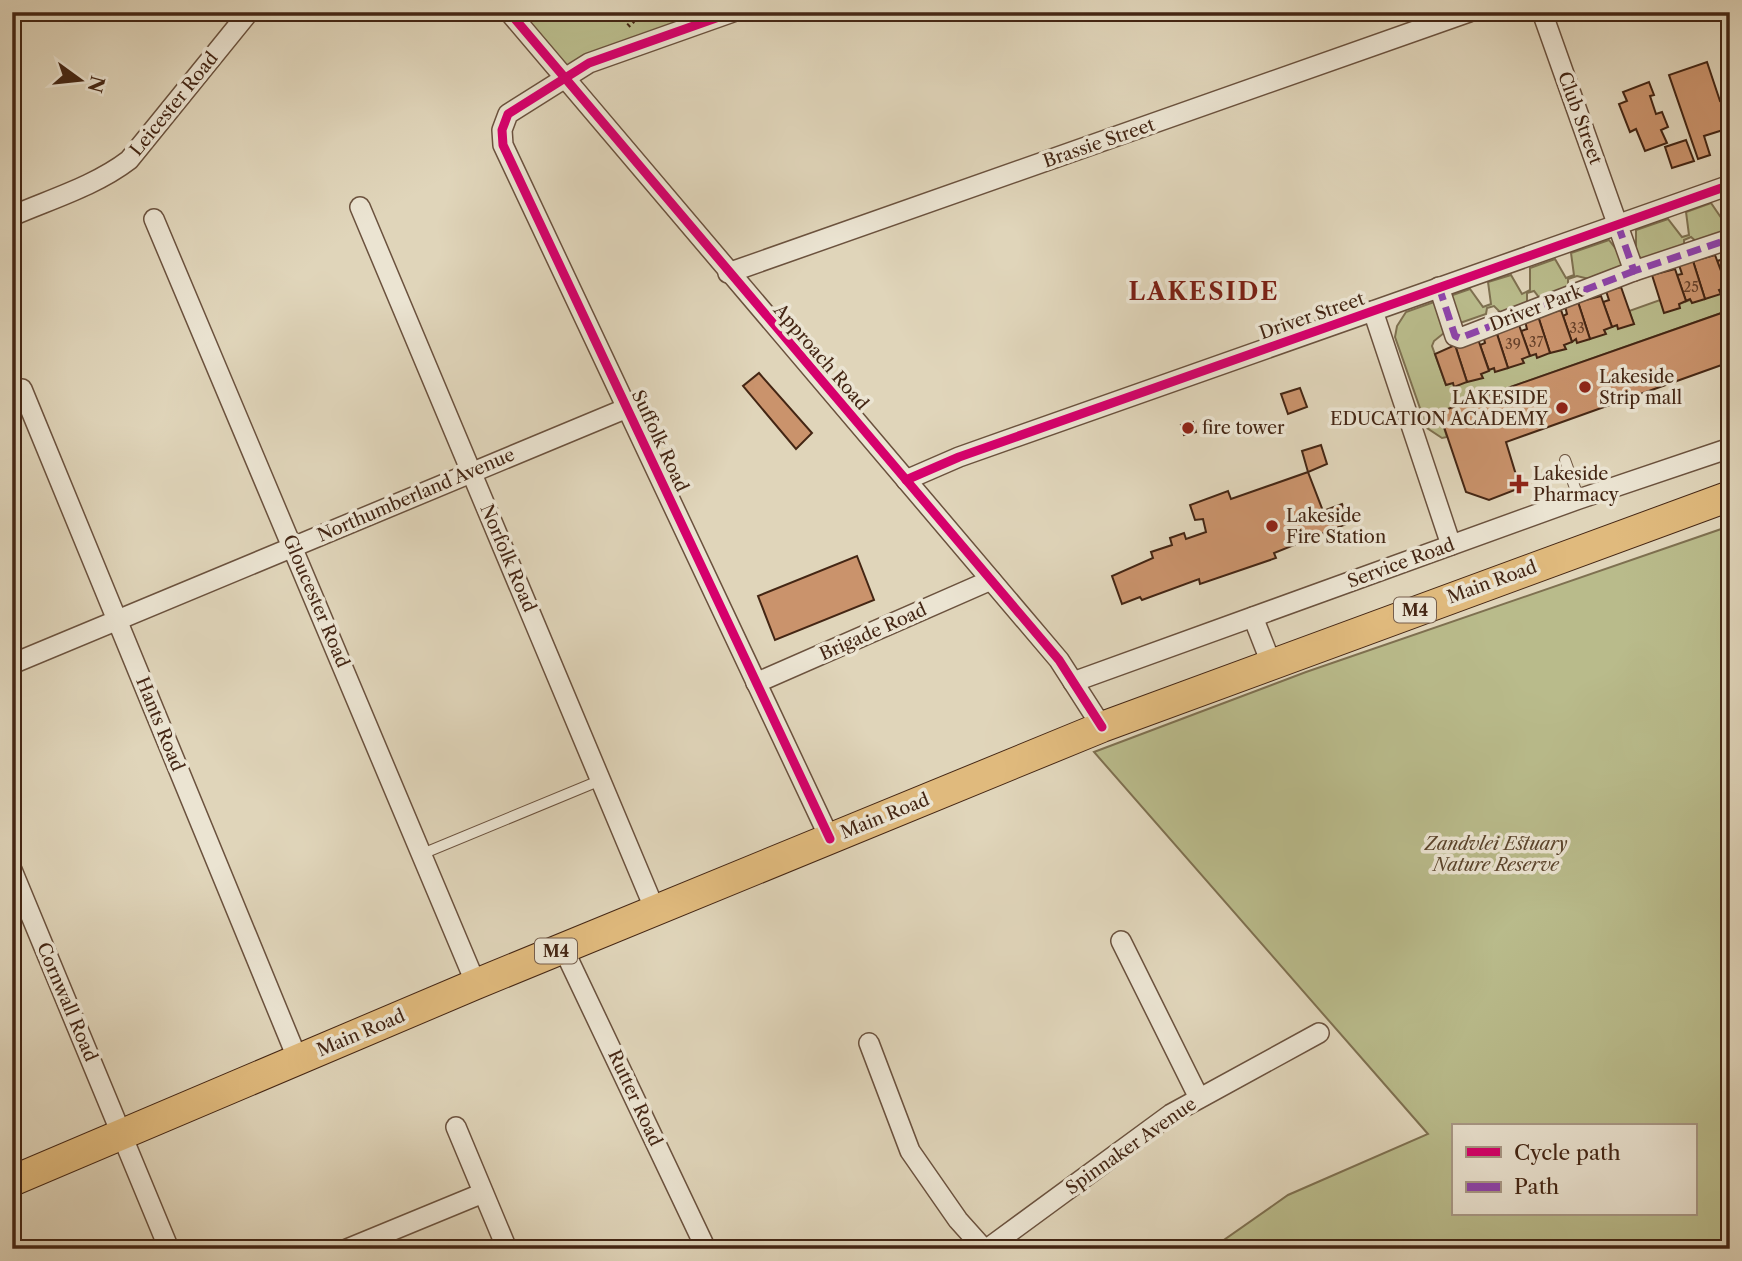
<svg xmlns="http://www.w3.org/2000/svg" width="1742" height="1261" font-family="'Libre Caslon Text',serif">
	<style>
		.green { fill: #b9bb8b; stroke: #7e7050; stroke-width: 2; fill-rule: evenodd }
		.building { fill: #ca936c; stroke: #442614; stroke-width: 2 }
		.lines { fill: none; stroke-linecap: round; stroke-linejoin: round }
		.service-casing { stroke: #6b523e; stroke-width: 12 }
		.minor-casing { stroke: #6b523e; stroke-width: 22 }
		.primary-casing { stroke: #442614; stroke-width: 32 }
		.path { stroke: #442614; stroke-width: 4.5; stroke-dasharray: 2 3.5; stroke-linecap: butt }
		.service { stroke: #ebe4d2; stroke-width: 10 }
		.minor { stroke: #ebe4d2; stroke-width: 19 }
		.primary { stroke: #e0ba7d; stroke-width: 30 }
		.quiet { stroke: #8e44ad; stroke-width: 7; stroke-dasharray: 14 7; stroke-linecap: butt }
		.cycleway-casing { stroke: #ebe4d2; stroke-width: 13 }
		.cycleway { stroke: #d6006c; stroke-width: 9 }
		.poi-dot { fill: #8f2418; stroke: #ebe4d2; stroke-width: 2.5 }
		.labels { text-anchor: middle; stroke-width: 7; stroke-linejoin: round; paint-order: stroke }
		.number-label { font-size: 14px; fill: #66412a }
		.shield { fill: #ebe4d2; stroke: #765f4d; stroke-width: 2 }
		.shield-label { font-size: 16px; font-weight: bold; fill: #442614 }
		.street-label { font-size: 18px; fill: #442614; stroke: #ebe4d2 }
		.poi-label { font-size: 18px; fill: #442614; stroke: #ebe4d2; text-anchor: start }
		.park-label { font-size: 18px; font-style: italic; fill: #5b442c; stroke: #ebe4d2 }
		.district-label { font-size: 24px; font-weight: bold; letter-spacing: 2px; fill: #7a1f14; stroke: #ebe4d2 }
	</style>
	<rect width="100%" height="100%" fill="#e0d5ba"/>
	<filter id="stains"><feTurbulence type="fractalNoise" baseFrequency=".00286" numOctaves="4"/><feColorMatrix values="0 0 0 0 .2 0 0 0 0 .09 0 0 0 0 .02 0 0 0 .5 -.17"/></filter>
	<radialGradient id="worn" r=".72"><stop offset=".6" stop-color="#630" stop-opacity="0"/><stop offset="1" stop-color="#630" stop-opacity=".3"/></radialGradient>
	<g class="green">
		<polygon points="509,12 733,12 565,80"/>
		<polygon points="1730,197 1730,223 1724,226 1725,233 1699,244 1691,237 1684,240 1684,248 1646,262 1636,254 1636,230 1668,219 1682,237 1689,235 1686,212 1711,203 1724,222 1729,221"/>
		<polygon points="1609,240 1623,258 1621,267 1597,281 1577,276 1568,279 1568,286 1541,300 1534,291 1527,293 1527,305 1503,315 1494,306 1487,308 1486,314 1460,323 1447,297 1470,289 1483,307 1491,304 1488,282 1511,275 1522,294 1530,290 1530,268 1555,259 1566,278 1574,275 1571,253"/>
		<polygon points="1730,286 1730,310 1439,412 1447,437 1442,438 1427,428 1395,337 1397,326 1406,312 1434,302 1444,333 1434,341 1432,346 1446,385 1617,325 1634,324 1629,311 1660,300 1679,304"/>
		<path d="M 1730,526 L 1730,1249 L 1211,1249 L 1288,1195 L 1428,1134 L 1094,752 L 1306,672 ZM 1453,1126 L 1695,1126 L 1695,1214 L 1453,1214 Z"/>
	</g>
	<g class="building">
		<polygon points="1707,62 1720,101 1730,97 1730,141 1727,142 1723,130 1704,136 1710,155 1698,159 1669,75"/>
		<polygon points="1649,82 1654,95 1650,96 1656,114 1662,112 1668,127 1661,130 1667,143 1645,151 1636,129 1630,132 1619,104 1627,101 1623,92"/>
		<polygon points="1686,140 1694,161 1672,168 1665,147"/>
		<polygon points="1730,248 1730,286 1727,287 1717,261 1724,259 1721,251"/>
		<polygon points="1715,255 1727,287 1719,290 1721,294 1705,299 1693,261"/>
		<polygon points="1693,261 1705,299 1692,303 1690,299 1686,301 1677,275 1682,274 1679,265"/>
		<polygon points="1675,269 1686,301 1679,304 1680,308 1664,313 1652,275"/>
		<polygon points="1621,287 1634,324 1618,329 1617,325 1612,327 1603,302 1609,300 1606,291"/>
		<polygon points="1601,296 1612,327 1604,330 1606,334 1590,339 1578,302"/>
		<polygon points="1578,302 1590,339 1577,343 1576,339 1572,342 1563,316 1567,314 1565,306"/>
		<polygon points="1561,310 1572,342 1564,345 1566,349 1550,353 1538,316"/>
		<polygon points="1730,310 1730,362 1506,442 1520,488 1489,500 1466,492 1439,412"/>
		<polygon points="1538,316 1550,353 1537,358 1536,354 1530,356 1521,331 1527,329 1525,321"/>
		<polygon points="1519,325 1530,356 1522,359 1524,363 1508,368 1496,331"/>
		<polygon points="1496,331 1508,368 1495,372 1494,368 1489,370 1480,345 1485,343 1483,335"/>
		<polygon points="1478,339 1489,371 1481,374 1483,378 1467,382 1455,345"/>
		<polygon points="1455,345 1467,382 1454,387 1453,383 1446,385 1435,354"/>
		<polygon points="759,373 812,433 796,449 743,386"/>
		<polygon points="1300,388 1307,407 1288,414 1281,394"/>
		<polygon points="1193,422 1196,432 1184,435 1181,425"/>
		<polygon points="1321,445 1327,464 1308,472 1323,511 1342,504 1349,523 1274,553 1276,558 1200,584 1199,579 1142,600 1140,597 1122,604 1112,576 1153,558 1151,552 1172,545 1170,538 1184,533 1186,539 1206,532 1203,519 1195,520 1190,505 1228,491 1231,499 1308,472 1302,451"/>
		<polygon points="857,556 874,600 775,640 758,596"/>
	</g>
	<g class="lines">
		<g class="service-casing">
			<g id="service">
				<polyline points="1565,460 1579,499"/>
				<polyline points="422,854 601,780"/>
			</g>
		</g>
		<g class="minor-casing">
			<g id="minor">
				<polyline points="509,12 1059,660 1102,727"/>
				<polyline points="733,12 589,63 508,114 502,130 503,145 830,839"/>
				<polyline points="1542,12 1634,271 1730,239"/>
				<polyline points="360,207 655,910"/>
				<path d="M 12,216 C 51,199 95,186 129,160 L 249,12"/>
				<polyline points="154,219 476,984"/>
				<polyline points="728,273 1469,12"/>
				<polyline points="1439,287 1455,336 1460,338 1634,271"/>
				<polyline points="1373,311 1451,545"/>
				<polyline points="22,389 298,1060"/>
				<polyline points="906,480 959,457 1730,185"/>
				<polyline points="1253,617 1271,663"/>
				<polyline points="12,664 627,408"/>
				<polyline points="1073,682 1579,499 1730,448"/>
				<polyline points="756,683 991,580"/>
				<polyline points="12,870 169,1249"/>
				<polyline points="1121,941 1199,1098"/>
				<polyline points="563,948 706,1249"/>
				<polyline points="869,1043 910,1151 958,1220 984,1249"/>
				<polyline points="456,1127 507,1249"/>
				<polyline points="347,1249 483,1193"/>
				<polyline points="987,1249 1171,1114 1319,1033"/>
			</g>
		</g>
		<g class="primary-casing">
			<polyline id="primary" points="12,1181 476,984 1102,727 1730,496"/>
		</g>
		<polyline class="path" points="628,26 643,12"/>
		<use href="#service" class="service"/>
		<use href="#minor" class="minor"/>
		<use href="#primary" class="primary"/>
		<g class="quiet">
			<polyline points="1618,225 1634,271 1730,239"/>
			<polyline points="1439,287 1455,336 1460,338 1634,271"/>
		</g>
		<g class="cycleway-casing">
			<g id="cycleway">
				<polyline points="509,12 1059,660 1102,727"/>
				<polyline points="733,12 589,63 508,114 502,130 503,145 830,839"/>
				<polyline points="906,480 959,457 1730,185"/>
			</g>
		</g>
		<use href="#cycleway" class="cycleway"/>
	</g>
	<g class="poi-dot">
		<circle cx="1585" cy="387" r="7"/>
		<circle cx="1562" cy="408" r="7"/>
		<circle cx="1188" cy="428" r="7"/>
		<path d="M1515.5 473.5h7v7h7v7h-7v7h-7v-7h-7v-7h7z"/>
		<circle cx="1272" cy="526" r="7"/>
	</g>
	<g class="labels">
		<g class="number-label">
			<text x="1691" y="292">25</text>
			<text x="1577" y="333">33</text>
			<text x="1536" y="347">37</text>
			<text x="1513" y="349">39</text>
		</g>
		<g class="shield">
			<rect x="1394" y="597.5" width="42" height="25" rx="5"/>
			<rect x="535" y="938.5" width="42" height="25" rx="5"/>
		</g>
		<g class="shield-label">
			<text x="1415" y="616">M4</text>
			<text x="556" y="957">M4</text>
		</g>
		<g class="street-label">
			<text transform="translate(174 104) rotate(-51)" y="6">Leicester Road</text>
			<text transform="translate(1580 118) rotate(70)" y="6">Club Street</text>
			<text transform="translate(1099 143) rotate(-19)" y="6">Brassie Street</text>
			<text transform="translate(1536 308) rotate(-21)" y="6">Driver Park</text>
			<text transform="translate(1312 316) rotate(-19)" y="6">Driver Street</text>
			<text transform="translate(821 357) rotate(49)" y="6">Approach Road</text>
			<text transform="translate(660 441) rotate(65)" y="6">Suffolk Road</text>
			<text transform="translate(416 495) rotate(-23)" y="6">Northumberland Avenue</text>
			<text transform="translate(508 558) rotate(67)" y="6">Norfolk Road</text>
			<text transform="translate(1401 563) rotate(-20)" y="6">Service Road</text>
			<text transform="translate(1492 582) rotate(-20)" y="6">Main Road</text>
			<text transform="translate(316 601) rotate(67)" y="6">Gloucester Road</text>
			<text transform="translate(873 632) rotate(-24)" y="6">Brigade Road</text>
			<text transform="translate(160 724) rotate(68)" y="6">Hants Road</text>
			<text transform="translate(885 816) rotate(-22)" y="6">Main Road</text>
			<text transform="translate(67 1002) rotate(67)" y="6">Cornwall Road</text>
			<text transform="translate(361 1033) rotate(-23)" y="6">Main Road</text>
			<text transform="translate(635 1098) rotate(65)" y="6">Rutter Road</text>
			<text transform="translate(1131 1146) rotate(-35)" y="6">Spinnaker Avenue</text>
		</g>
		<g class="poi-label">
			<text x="1599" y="383">Lakeside<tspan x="1599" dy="21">Strip mall</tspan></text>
			<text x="1548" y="404" text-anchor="end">LAKESIDE<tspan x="1548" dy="21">EDUCATION ACADEMY</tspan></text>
			<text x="1202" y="434">fire tower</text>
			<text x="1533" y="480">Lakeside<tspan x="1533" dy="21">Pharmacy</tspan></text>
			<text x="1286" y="522">Lakeside<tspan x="1286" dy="21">Fire Station</tspan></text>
		</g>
		<g class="park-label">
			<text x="1496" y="850">Zandvlei Estuary<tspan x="1496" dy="21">Nature Reserve</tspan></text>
		</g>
		<g class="district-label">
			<text x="1204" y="300">LAKESIDE</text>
		</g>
	</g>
	<rect width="1742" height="1261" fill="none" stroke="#e0d5ba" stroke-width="42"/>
	<rect x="14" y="14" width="1714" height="1233" fill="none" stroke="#442614" stroke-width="3.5"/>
	<rect x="21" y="21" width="1700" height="1219" fill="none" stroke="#442614" stroke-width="2"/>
	<rect x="1452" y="1124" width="245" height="91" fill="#ebe4d2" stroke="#a89886" stroke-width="2"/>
	<rect x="1466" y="1147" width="35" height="10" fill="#d6006c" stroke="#a89886" stroke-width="2"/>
	<text x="1514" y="1160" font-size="21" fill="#442614">Cycle path</text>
	<rect x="1466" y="1182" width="35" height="10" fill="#8e44ad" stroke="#a89886" stroke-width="2"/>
	<text x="1514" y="1194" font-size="21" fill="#442614">Path</text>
	<g transform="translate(80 80) rotate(105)" stroke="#ebe4d2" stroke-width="5" paint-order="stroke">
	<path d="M0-5L12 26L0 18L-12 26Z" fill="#442614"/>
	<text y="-10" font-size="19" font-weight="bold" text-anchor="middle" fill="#442614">N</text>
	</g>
	<rect width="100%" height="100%" filter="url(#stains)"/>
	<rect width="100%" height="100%" fill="url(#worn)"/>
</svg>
